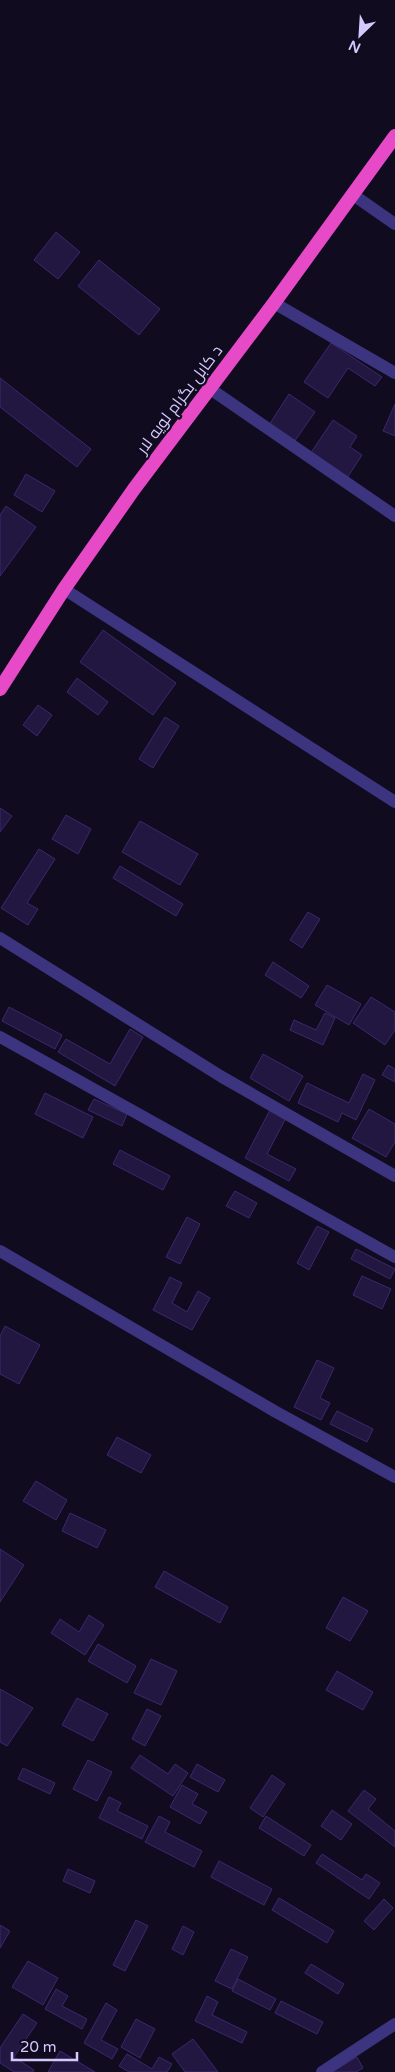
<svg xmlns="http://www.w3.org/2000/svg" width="395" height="2072" font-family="'Varela Round',Cairo,sans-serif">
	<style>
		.building { fill: #221741; stroke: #3b286e }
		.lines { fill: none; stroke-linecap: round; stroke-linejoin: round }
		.minor { stroke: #3d3480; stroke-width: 12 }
		.trunk { stroke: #e64ac7; stroke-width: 14 }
		.labels { text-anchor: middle; stroke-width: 4.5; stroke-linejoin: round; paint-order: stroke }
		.street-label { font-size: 16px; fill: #d4c9ff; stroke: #100b1f }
	</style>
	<rect width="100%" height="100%" fill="#100b1f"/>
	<g class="building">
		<polygon points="56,232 80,252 58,279 34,260"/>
		<polygon points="99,260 160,309 139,335 78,286"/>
		<polygon points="331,343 382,377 375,386 348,368 328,398 304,382"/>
		<polygon points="0,378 91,449 77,467 0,407"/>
		<polygon points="289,394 315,412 294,442 269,425"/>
		<polygon points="395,404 395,436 383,431"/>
		<polygon points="333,420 357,436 350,447 362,455 347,478 310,454"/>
		<polygon points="26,474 55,491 42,512 14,495"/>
		<polygon points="6,506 36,527 0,576 0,515"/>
		<polygon points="103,630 176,683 153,715 80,662"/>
		<polygon points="77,678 108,702 98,715 67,692"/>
		<polygon points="38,705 52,715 37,736 23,725"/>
		<polygon points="165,717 179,726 153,768 139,759"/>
		<polygon points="0,808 12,816 0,832"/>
		<polygon points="66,815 91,829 78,854 52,839"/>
		<polygon points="140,821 198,854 180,885 122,852"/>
		<polygon points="39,849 55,859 27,903 38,909 28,925 1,908"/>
		<polygon points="120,866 183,904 176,916 113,878"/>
		<polygon points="308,912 320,919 302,948 290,940"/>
		<polygon points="273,962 309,986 301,998 265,975"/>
		<polygon points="327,985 361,1004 349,1025 315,1005"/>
		<polygon points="371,997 395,1012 395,1030 385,1045 353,1023"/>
		<polygon points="9,1007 62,1035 55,1049 2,1021"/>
		<polygon points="325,1013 335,1018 323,1045 290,1030 294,1020 316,1030"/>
		<polygon points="130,1029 143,1037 115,1086 58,1052 66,1039 110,1064"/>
		<polygon points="263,1054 303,1076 289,1101 250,1078"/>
		<polygon points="388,1065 395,1069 395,1082 382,1075"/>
		<polygon points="363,1074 375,1080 356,1120 342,1113 338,1122 298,1103 307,1083 349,1103"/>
		<polygon points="45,1093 93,1117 83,1138 35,1114"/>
		<polygon points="94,1099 127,1114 122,1126 88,1110"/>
		<polygon points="271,1108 287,1116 267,1154 296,1169 289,1181 245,1158"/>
		<polygon points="369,1109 395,1124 395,1142 386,1157 352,1138"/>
		<polygon points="120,1150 170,1176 163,1190 113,1164"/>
		<polygon points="235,1191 257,1203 249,1218 226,1206"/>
		<polygon points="187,1217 200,1224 180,1264 166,1257"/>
		<polygon points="317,1226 329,1232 309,1270 297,1263"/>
		<polygon points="356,1249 395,1269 390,1279 351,1259"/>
		<polygon points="362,1276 391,1289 382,1309 353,1295"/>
		<polygon points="170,1277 182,1283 172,1303 187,1312 198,1291 210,1298 192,1330 153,1310"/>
		<polygon points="5,1326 40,1345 19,1384 0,1374 0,1336"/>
		<polygon points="317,1360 334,1368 320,1398 330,1403 321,1420 294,1407"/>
		<polygon points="337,1411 373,1429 367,1442 330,1424"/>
		<polygon points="117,1437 151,1455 141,1473 107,1455"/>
		<polygon points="36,1481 67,1500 56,1520 23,1501"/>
		<polygon points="70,1513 106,1530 97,1548 62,1531"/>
		<polygon points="0,1549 24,1565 0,1602"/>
		<polygon points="164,1571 228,1607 220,1623 155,1587"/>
		<polygon points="343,1597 368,1611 350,1641 326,1628"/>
		<polygon points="89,1615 104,1625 85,1655 51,1633 60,1619 79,1632"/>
		<polygon points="98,1644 136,1666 127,1683 88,1661"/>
		<polygon points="151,1659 177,1671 161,1705 134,1693"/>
		<polygon points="337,1671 373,1692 363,1710 326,1690"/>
		<polygon points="0,1689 33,1708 7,1746 0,1742"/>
		<polygon points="77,1698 108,1714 93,1741 62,1725"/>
		<polygon points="147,1709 161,1716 145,1746 132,1739"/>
		<polygon points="140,1755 168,1774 175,1764 188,1773 173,1796 131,1768"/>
		<polygon points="88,1760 112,1772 97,1801 73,1789"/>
		<polygon points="197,1764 225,1780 218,1792 190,1777"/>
		<polygon points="23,1768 55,1783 50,1794 18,1779"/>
		<polygon points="272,1775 285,1784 263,1817 250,1808"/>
		<polygon points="182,1785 198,1794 192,1804 207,1812 200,1824 170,1807"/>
		<polygon points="364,1790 376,1799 368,1809 395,1831 395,1847 348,1811"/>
		<polygon points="109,1797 121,1803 117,1811 148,1826 142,1839 99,1818"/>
		<polygon points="332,1810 352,1824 341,1840 321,1826"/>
		<polygon points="159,1816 170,1822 165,1832 202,1851 194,1867 145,1842"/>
		<polygon points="266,1816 311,1845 304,1856 259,1828"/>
		<polygon points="322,1854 362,1880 366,1874 380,1883 369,1899 316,1863"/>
		<polygon points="219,1861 272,1889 264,1905 211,1877"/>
		<polygon points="68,1869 95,1881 90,1893 63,1881"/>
		<polygon points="279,1898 334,1931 327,1943 272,1910"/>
		<polygon points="384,1899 393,1908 374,1930 364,1921"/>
		<polygon points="136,1920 148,1926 125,1971 113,1965"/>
		<polygon points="0,1925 10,1931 0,1948"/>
		<polygon points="183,1926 194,1932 183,1955 172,1949"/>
		<polygon points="231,1949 248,1957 232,1989 215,1981"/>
		<polygon points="28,1961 58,1978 43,2005 12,1987"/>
		<polygon points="311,1964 344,1984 338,1994 305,1973"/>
		<polygon points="238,1979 276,1999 270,2010 232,1991"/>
		<polygon points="56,1989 68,1996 62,2006 87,2019 82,2029 45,2009"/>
		<polygon points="207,1996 218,2002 212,2015 247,2032 242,2043 195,2021"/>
		<polygon points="281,2001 323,2022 317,2034 275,2013"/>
		<polygon points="106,2003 117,2010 101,2040 118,2049 112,2059 84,2043"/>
		<polygon points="23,2014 37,2023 14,2057 34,2070 33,2072 14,2072 0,2063 0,2048"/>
		<polygon points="136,2019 155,2029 140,2058 121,2047"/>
		<polygon points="193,2039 218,2072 185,2072 172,2054"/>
		<polygon points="60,2051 95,2072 48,2072"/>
		<polygon points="127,2054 152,2069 159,2057 172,2064 167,2072 129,2072 119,2066"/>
		<polygon points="357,2057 363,2068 356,2072 332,2072"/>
	</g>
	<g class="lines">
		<g class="minor">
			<polyline points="352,194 395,224"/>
			<polyline points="274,303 395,373"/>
			<polyline points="209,388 395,516"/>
			<polyline points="64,589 395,802"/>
			<polyline points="0,938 222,1077 395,1176"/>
			<polyline points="0,1037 395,1257"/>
			<polyline points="0,1251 276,1412 395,1477"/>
			<polyline points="322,2072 395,2024"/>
		</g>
		<polyline class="trunk" points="0,689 64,589 134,489 274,303 395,136"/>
	</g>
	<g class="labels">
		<g class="street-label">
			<text transform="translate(179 399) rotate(-53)" y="6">د کابل بگرام لویه لار</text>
		</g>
	</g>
	<g transform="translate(360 35) rotate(205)" stroke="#100b1f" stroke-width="4" paint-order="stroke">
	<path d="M0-4L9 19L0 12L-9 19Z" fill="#d4c9ff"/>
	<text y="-8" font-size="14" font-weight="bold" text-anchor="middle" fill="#d4c9ff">N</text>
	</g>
	<path d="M12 2052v8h65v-8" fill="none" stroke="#d4c9ff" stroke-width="2.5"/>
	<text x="20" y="2052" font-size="15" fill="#d4c9ff" stroke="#100b1f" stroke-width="4" paint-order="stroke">20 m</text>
</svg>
